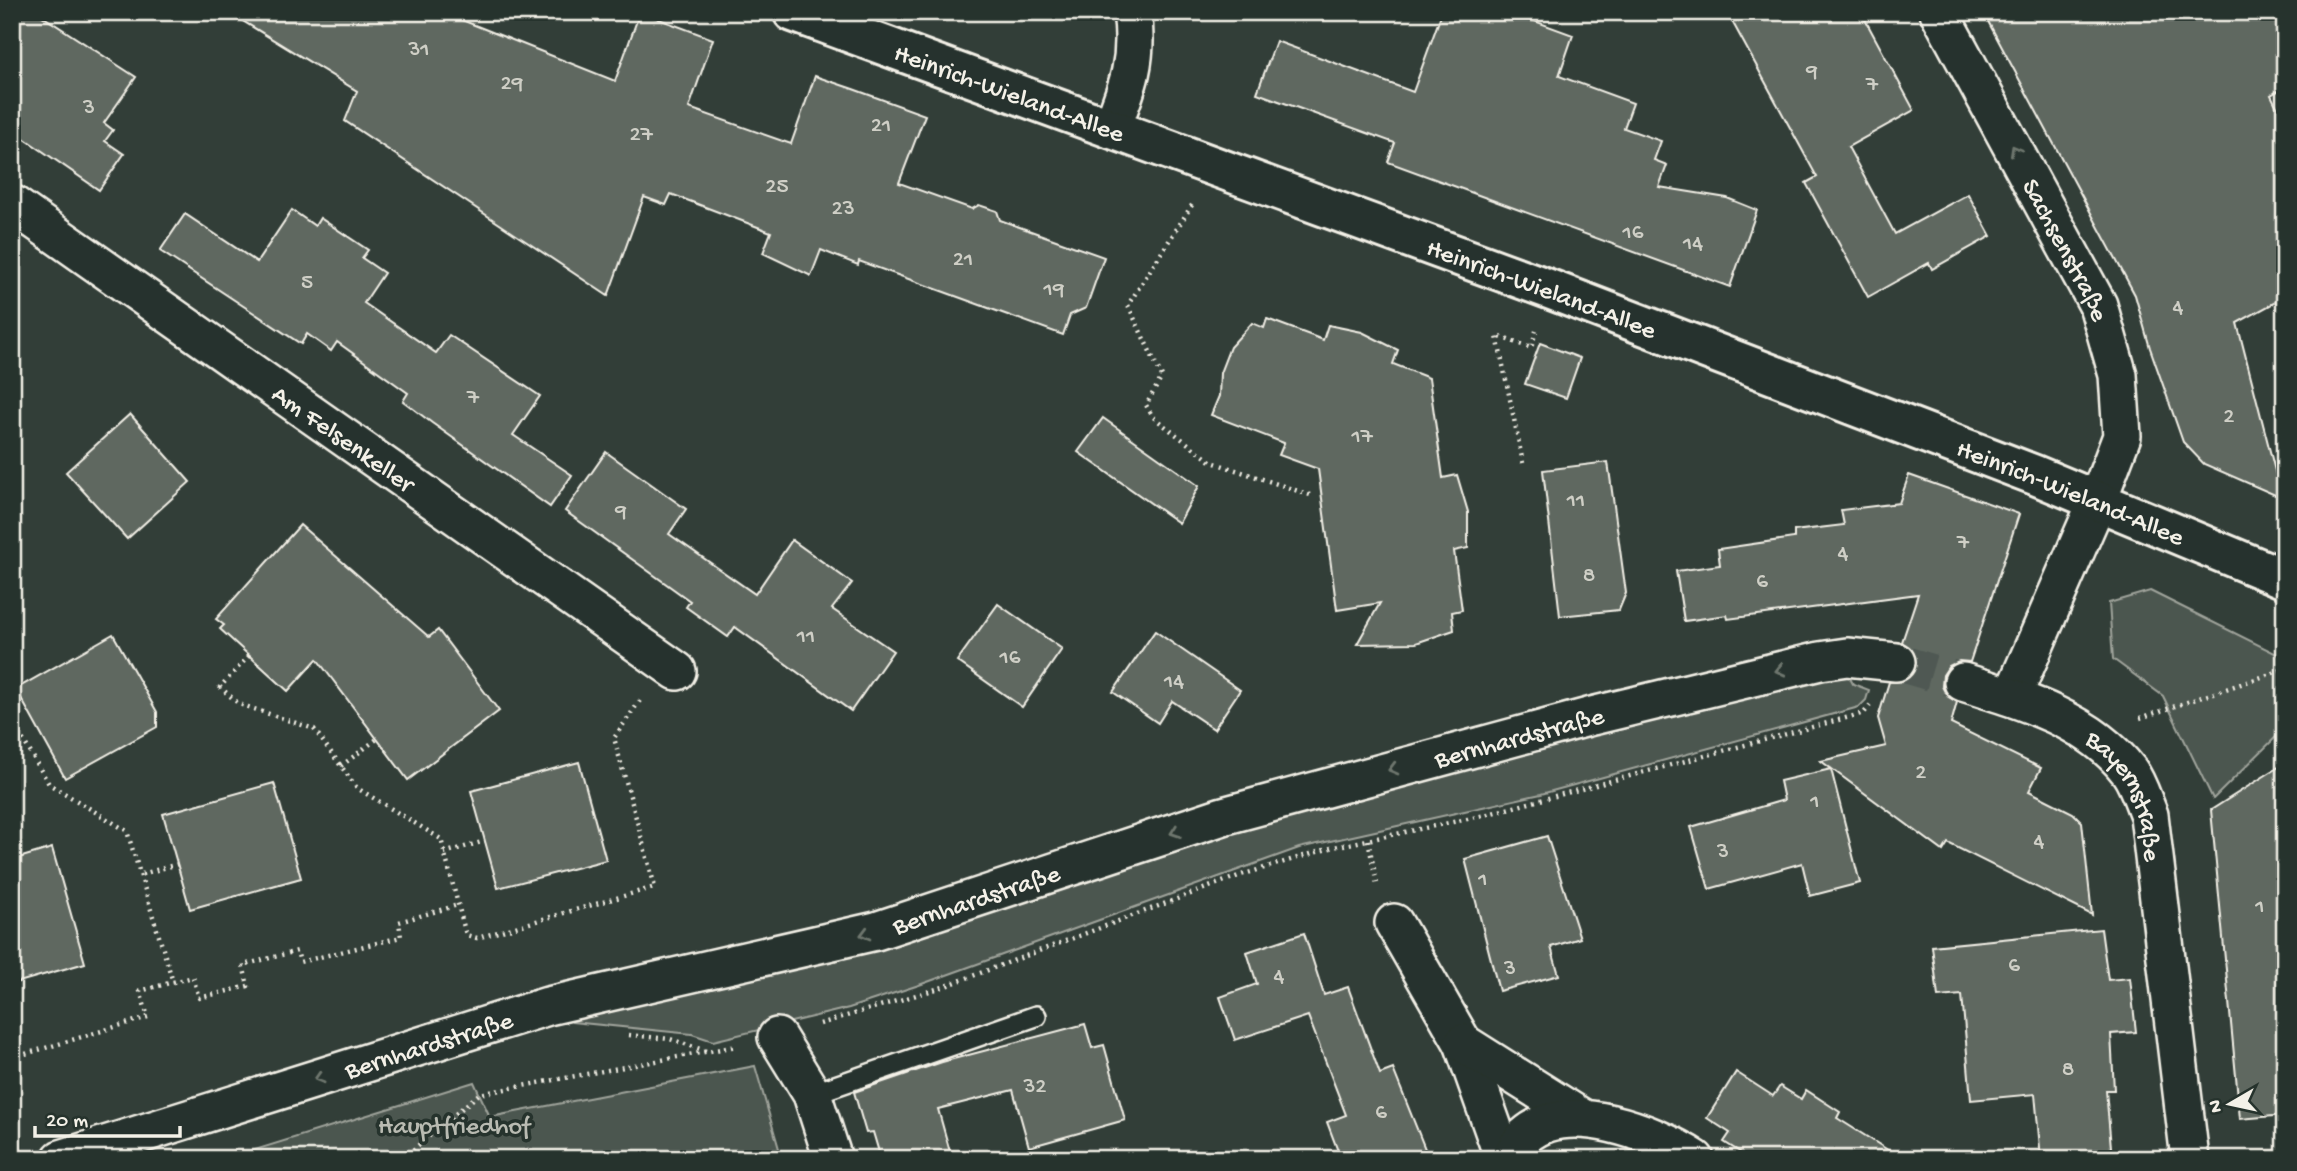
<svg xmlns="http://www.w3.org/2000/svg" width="2297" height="1171" font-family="'Gochi Hand',sans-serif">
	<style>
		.green { fill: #4c564f; stroke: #a0a49c; stroke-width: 2 }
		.building { fill: #5f6861; stroke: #f4f1e8; stroke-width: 2 }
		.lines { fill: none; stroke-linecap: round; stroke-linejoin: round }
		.minor-tunnel { stroke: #4f5952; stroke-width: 37; stroke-dasharray: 37 18; stroke-linecap: butt }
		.service-casing { stroke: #f4f1e8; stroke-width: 24 }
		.minor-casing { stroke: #f4f1e8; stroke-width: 42 }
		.primary-casing { stroke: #f4f1e8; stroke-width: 44 }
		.path { stroke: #f4f1e8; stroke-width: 4.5; stroke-dasharray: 2 5; stroke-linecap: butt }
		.service { stroke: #26332d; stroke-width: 19 }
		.minor { stroke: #26332d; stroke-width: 37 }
		.primary { stroke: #26332d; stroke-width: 38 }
		.oneway { stroke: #6e766e }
		.labels { text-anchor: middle; stroke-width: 7; stroke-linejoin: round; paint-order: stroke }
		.number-label { font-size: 23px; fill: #cfcfc6 }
		.street-label { font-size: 26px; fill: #f4f1e8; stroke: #26332d }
		.park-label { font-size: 26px; fill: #b9bbb2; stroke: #26332d }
	</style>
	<rect width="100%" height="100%" fill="#323e38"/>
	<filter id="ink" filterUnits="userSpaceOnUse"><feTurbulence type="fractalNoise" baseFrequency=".0143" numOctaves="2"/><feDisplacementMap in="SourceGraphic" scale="14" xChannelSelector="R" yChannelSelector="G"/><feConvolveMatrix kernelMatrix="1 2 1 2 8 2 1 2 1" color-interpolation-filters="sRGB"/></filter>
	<g filter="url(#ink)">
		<g class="green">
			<polygon points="2150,591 2285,658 2285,728 2213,799 2163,696 2113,659 2109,603"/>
			<polygon points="1847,672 1853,684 1869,690 1866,700 1859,707 1541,794 1299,848 919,985 849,1008 713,1041 692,1034 572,1022 568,1017 1516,752"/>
			<polygon points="755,1066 782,1159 226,1159 474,1082 490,1117"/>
		</g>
		<g class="building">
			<polygon points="12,12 36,12 136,77 104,123 113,130 105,141 124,154 99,190 12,130"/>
			<polygon points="228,12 442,12 615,81 640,12 713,39 689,108 791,144 815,76 853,89 925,115 899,183 972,209 979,205 997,211 1000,220 1104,257 1086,308 1070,315 1063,335 859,261 858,265 821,250 811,276 763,253 771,232 671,194 666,205 644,197 608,296 345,121 357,91"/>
			<polygon points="1442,12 1510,12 1573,35 1559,76 1633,103 1624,128 1661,141 1654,160 1667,165 1659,187 1727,198 1757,210 1730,287 1388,162 1395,143 1257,93 1276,41 1413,92"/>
			<polygon points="1727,12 1861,12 1914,110 1848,147 1895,234 1968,194 1991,236 1932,269 1929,263 1868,297 1806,183 1817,177"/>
			<polygon points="1983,12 2285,12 2285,87 2271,95 2285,123 2285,297 2237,323 2282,498 2204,464 2183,442 2150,348 2135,295"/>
			<polygon points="292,210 315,226 320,218 368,250 362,258 384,273 364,303 436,353 449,335 540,396 513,435 572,475 550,507 432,423 403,401 408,393 337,342 331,351 307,334 301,344 160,251 185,214 257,262"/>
			<polygon points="1267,319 1323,340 1328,325 1362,332 1398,350 1393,364 1429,378 1443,478 1457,475 1468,512 1468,548 1454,551 1462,610 1452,612 1454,630 1416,643 1357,644 1380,603 1337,610 1318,469 1279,455 1284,443 1211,415 1219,396 1220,373 1230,347 1252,323 1264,328"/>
			<polygon points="1540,343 1580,358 1566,398 1525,384"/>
			<polygon points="130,414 190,482 127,539 66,472"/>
			<polygon points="1103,418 1199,486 1179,523 1078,452"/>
			<polygon points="606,452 686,509 669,534 755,594 792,540 852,583 832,609 893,651 851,711 735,627 728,637 686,607 690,601 565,511"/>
			<polygon points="1608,462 1626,593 1619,610 1560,616 1543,470"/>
			<polygon points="1909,475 2019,514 1970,662 1959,661 1949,666 1943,675 1942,686 1947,696 1957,702 1951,724 2041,768 2029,791 2073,813 2082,822 2092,915 1948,843 1943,851 1821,761 1886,746 1878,718 1889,682 1905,681 1913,675 1917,665 1915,653 1902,642 1918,594 1728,619 1727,615 1684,621 1676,571 1720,565 1718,549 1794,538 1794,531 1844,525 1841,510 1899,503"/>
			<polygon points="300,525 429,637 438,630 499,711 408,780 317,659 288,691 220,629 224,625 216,619"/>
			<polygon points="998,604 1062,649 1022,707 957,661"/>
			<polygon points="1155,631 1240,690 1214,729 1172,701 1158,723 1113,692"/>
			<polygon points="113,634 157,712 157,727 65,778 16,689"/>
			<polygon points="579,762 606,860 498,888 471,791"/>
			<polygon points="2285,763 2285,1115 2240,1119 2211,810"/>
			<polygon points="1831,769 1860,883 1810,896 1802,863 1709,889 1691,827 1784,800 1780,781"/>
			<polygon points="274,783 301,878 190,909 163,814"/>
			<polygon points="1547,836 1580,938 1551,947 1559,975 1499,991 1465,859"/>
			<polygon points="52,848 85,963 12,984 12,860"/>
			<polygon points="2101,929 2108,980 2130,978 2136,1032 2111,1034 2114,1090 2106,1090 2112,1159 2041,1159 2035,1094 1971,1100 1962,995 1938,997 1932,946"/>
			<polygon points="1304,933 1324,995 1348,987 1380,1074 1393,1069 1429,1159 1341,1159 1327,1122 1346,1115 1308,1016 1235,1040 1220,997 1257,984 1247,952"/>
			<polygon points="1085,1024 1092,1048 1104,1045 1125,1120 1029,1147 1013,1090 938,1109 952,1159 881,1159 873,1132 866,1133 854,1092 942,1062"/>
			<polygon points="1736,1072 1773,1096 1780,1086 1801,1099 1806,1090 1840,1112 1837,1118 1902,1159 1751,1159 1724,1142 1730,1133 1707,1118"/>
		</g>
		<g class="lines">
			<polyline class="minor-tunnel" points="1896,662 1963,682"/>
			<g class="service-casing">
				<polyline id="service" points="812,1094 1036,1016"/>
			</g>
			<g class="minor-casing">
				<g id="minor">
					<path id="s1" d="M 1939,12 L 2098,305 L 2118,375 L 2122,436 L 2097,502 L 2012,697"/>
					<path d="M 1111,129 C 1128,87 1139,59 1132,12"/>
					<path id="s2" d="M 12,204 L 677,671"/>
					<path id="s3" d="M 1963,682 C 2022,700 2090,720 2129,771 C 2138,783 2143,801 2149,815 L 2190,1159"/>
					<polyline points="1394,923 1463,1043 1504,1159"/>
					<polyline points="777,1037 812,1094 833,1159"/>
					<polyline points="1463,1043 1582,1118"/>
					<path id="s4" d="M 61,1159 L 548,1006 L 876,931 L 1223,816 L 1592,716 L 1820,661 L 1847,657 L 1896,662"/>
					<path d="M 1510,1159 C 1514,1152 1519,1142 1525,1136 C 1567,1098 1655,1133 1695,1159"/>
				</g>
			</g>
			<g class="primary-casing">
				<g id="primary">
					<path id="s5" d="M 793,12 L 1549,289 L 2035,475 L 2285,579"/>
				</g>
			</g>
			<g class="path">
				<polyline points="1192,205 1128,305 1162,377 1146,405 1153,417 1212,462 1310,495"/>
				<polyline points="1523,463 1497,336 1531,348 1536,331"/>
				<polyline points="249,656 220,687 239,704 314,729 357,788 441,839 466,935 477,938 655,887 614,738 641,699"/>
				<polyline points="2140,718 2285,669"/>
				<polyline points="12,721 49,784 127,831 173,982 193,977 199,998 248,986 243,965 297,951 300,962 401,937 399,922 458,905"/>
				<polyline points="341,766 377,739"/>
				<polyline points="1368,840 1377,884"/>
				<polyline points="444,853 485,841"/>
				<polyline points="142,874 178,864"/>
				<polyline points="820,1024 943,987 1241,875 1334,847 1477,817 1857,715 1864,713 1872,703"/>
				<polyline points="629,1035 670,1039 709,1052"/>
				<polyline points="12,1058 148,1017 140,991 173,982"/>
				<polyline points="402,1159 479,1094 737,1046"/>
			</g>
			<use href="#service" class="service"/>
			<use href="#minor" class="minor"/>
			<use href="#primary" class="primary"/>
		</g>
		<defs><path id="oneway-chevron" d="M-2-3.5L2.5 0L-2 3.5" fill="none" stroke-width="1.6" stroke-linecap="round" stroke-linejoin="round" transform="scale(1.75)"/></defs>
		<g class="oneway">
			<use href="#oneway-chevron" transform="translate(2015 150) rotate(-119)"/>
			<use href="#oneway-chevron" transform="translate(1780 670) rotate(166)"/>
			<use href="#oneway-chevron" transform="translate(1393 769) rotate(165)"/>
			<use href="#oneway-chevron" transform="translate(1175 832) rotate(161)"/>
			<use href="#oneway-chevron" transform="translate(865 934) rotate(165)"/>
			<use href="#oneway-chevron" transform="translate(319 1078) rotate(163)"/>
		</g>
	</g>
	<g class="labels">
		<g class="number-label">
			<text x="419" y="55">31</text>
			<text x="1812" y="77">9</text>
			<text x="512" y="89">29</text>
			<text x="1872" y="90">7</text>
			<text x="89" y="113">3</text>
			<text x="881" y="131">21</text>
			<text x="641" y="140">27</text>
			<text x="777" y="192">25</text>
			<text x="843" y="214">23</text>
			<text x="1633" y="238">16</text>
			<text x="1693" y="249">14</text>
			<text x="963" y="265">21</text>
			<text x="307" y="288">5</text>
			<text x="1054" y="295">19</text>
			<text x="2178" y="313">4</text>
			<text x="473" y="403">7</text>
			<text x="2229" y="422">2</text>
			<text x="1362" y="442">17</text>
			<text x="1576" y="506">11</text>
			<text x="621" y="517">9</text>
			<text x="1963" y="548">7</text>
			<text x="1843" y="559">4</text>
			<text x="1589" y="581">8</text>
			<text x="1762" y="587">6</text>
			<text x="806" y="642">11</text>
			<text x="1010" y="663">16</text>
			<text x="1174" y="687">14</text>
			<text x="1921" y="778">2</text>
			<text x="1815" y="807">1</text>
			<text x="2039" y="847">4</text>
			<text x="1723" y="857">3</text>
			<text x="1483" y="885">1</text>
			<text x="2260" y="912">1</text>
			<text x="2014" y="971">6</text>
			<text x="1510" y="974">3</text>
			<text x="1279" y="982">4</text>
			<text x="2068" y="1075">8</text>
			<text x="1035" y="1092">32</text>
			<text x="1381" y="1118">6</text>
		</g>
		<g class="street-label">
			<text dy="9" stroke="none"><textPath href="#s5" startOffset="231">Heinrich-Wieland-Allee</textPath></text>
			<text dy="9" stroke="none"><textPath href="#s1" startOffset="270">Sachsenstraße</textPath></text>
			<text dy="9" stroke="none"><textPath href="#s5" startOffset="798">Heinrich-Wieland-Allee</textPath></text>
			<text dy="9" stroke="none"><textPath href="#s2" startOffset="406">Am Felsenkeller</textPath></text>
			<text dy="9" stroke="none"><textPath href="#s5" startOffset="1365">Heinrich-Wieland-Allee</textPath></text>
			<text dy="9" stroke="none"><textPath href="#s4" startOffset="1519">Bernhardstraße</textPath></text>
			<text dy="9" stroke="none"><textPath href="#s3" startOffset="212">Bayernstraße</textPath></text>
			<text dy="9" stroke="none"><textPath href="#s4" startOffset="952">Bernhardstraße</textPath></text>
			<text dy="9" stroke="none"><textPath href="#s4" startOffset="385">Bernhardstraße</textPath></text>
		</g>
		<g class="park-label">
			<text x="454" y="1133">Hauptfriedhof</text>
		</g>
	</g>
	<rect width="2297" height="1171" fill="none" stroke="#26332d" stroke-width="42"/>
	<rect x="21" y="21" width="2255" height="1129" fill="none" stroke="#f4f1e8" stroke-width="2.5" filter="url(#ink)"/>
	<g transform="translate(2230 1104) rotate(261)" stroke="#26332d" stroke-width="5" paint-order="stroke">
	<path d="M0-5L12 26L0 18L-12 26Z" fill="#f4f1e8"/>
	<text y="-10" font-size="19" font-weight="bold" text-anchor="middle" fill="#f4f1e8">N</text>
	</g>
	<path d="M35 1126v10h145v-10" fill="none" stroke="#f4f1e8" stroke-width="3.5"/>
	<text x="46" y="1126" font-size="21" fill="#f4f1e8" stroke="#26332d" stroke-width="5" paint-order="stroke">20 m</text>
</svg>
